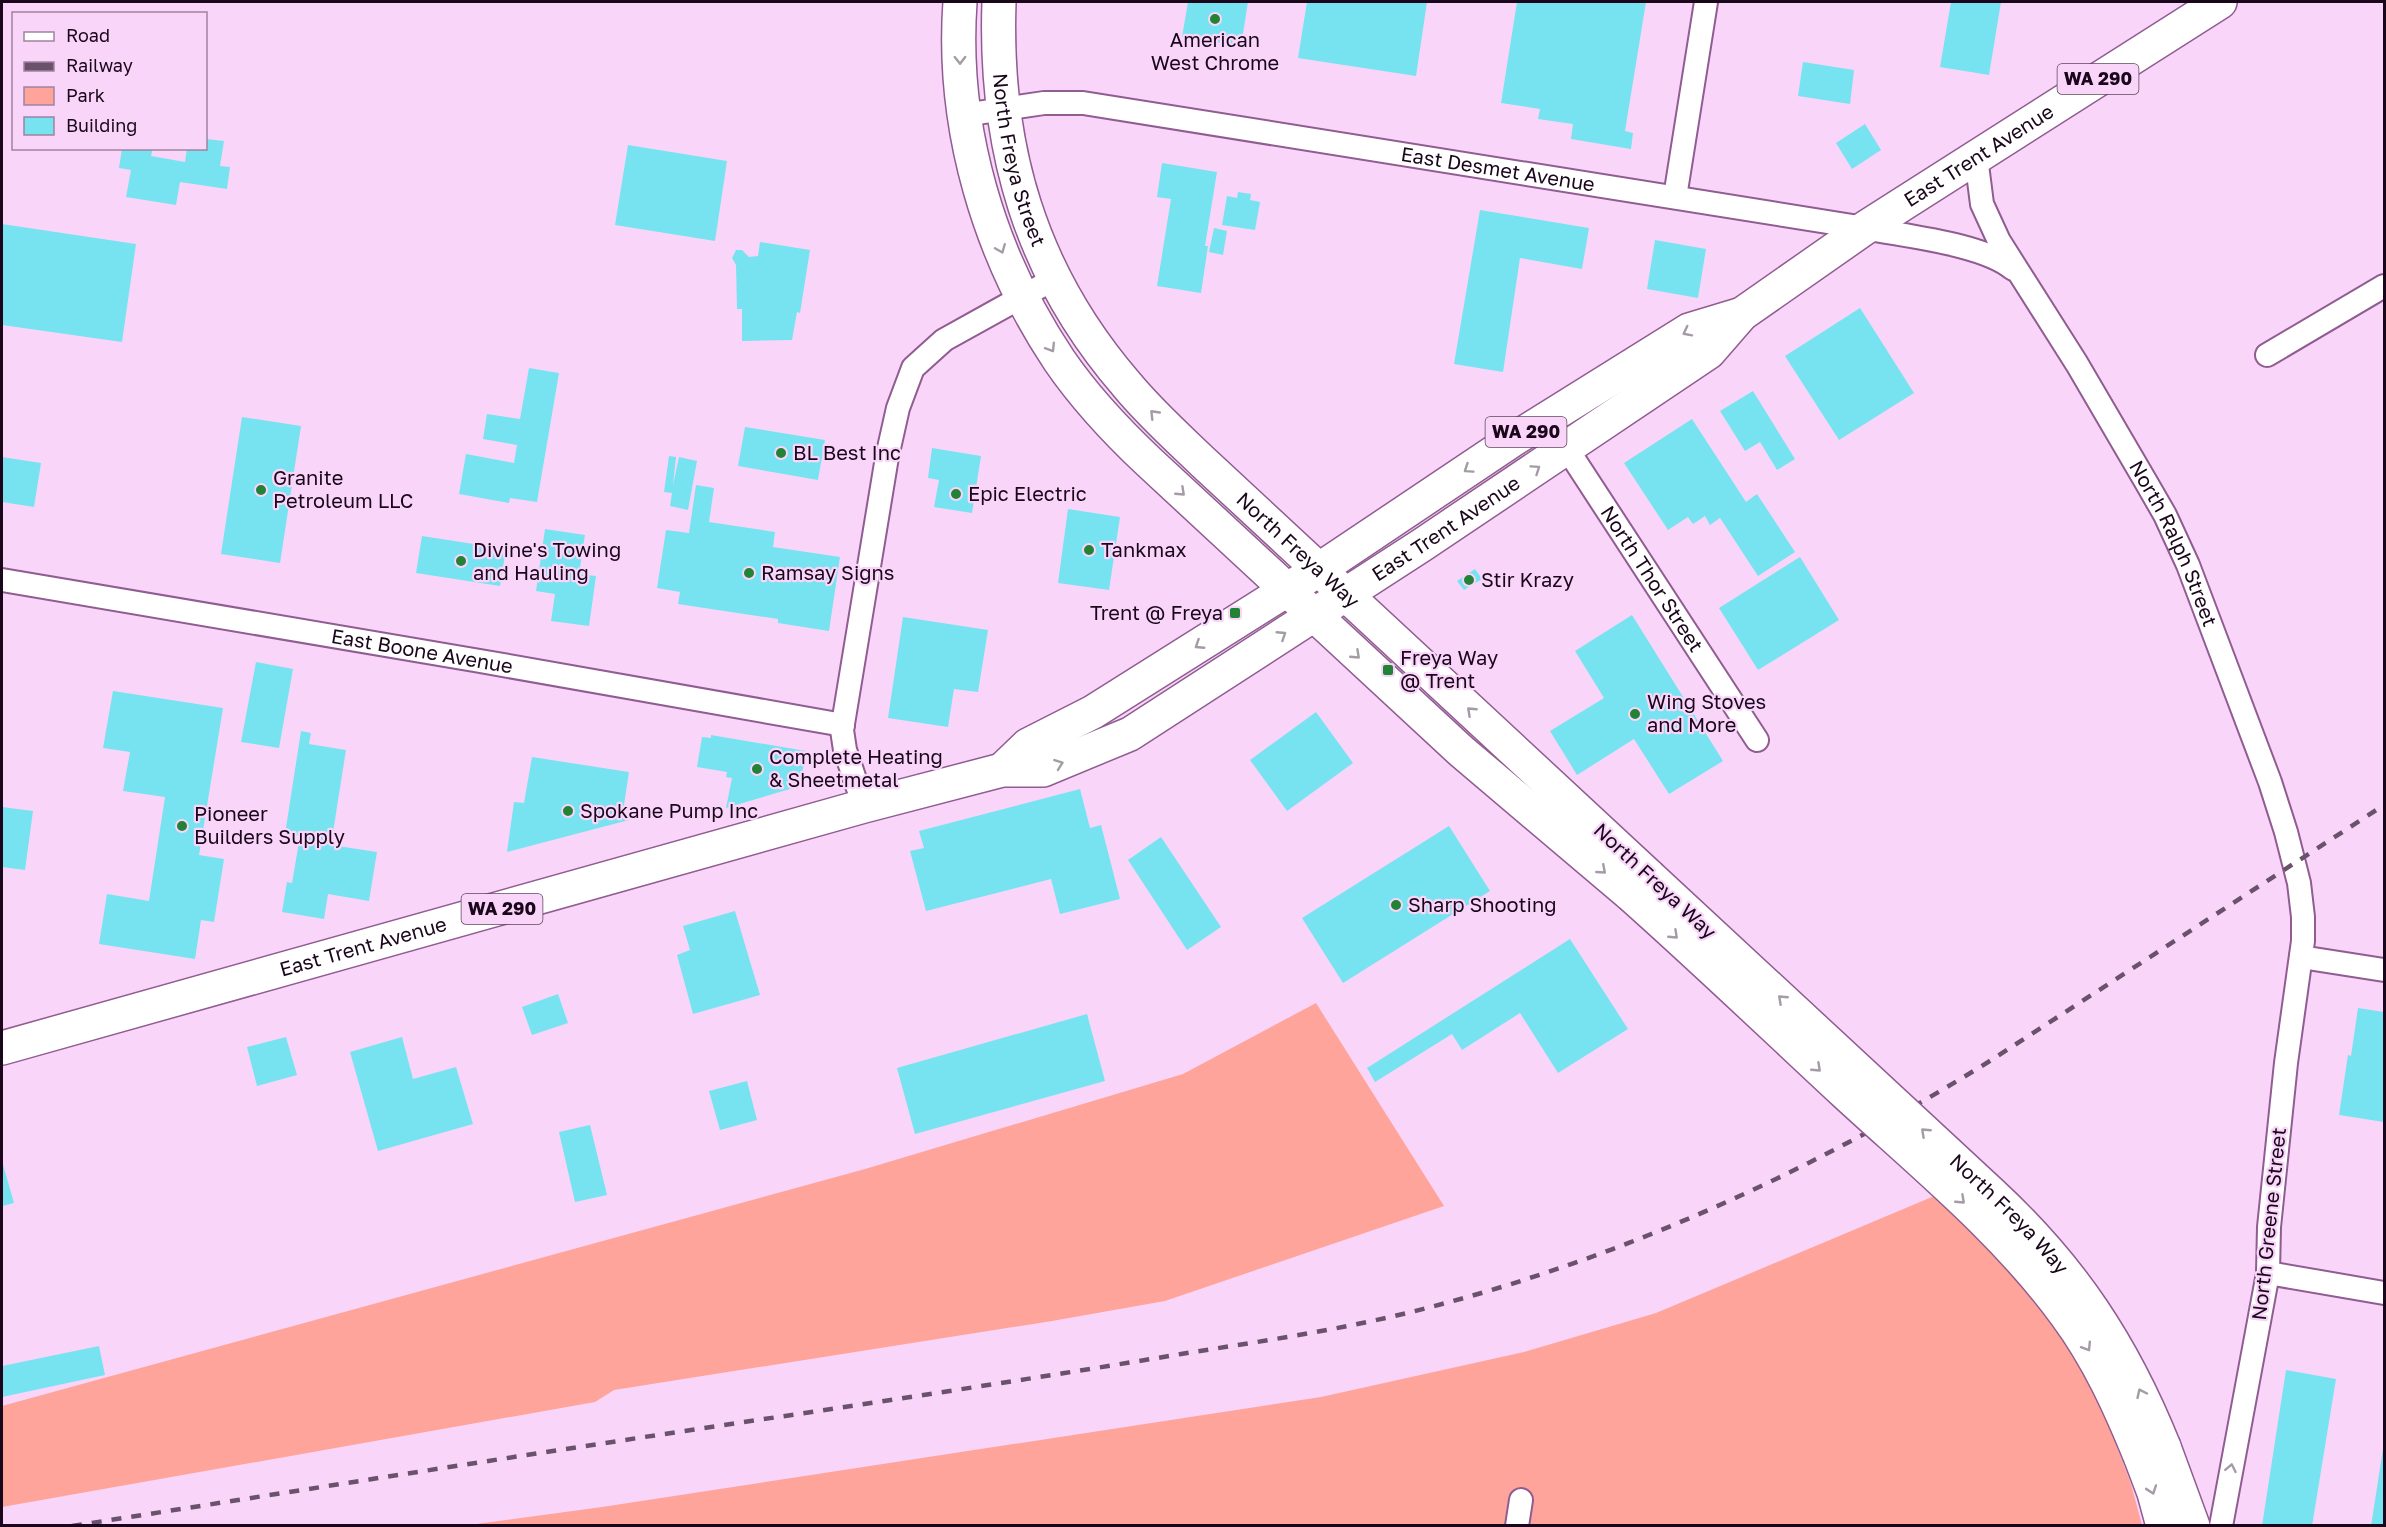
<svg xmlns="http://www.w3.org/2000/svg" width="2386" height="1527" font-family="'Golos Text',sans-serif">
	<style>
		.green { fill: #ffa49a }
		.building { fill: #77e3f0 }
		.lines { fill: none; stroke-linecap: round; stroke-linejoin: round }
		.minor-casing { stroke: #905c91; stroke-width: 26 }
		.primary-casing { stroke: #905c91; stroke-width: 36 }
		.minor { stroke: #fff; stroke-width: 22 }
		.primary { stroke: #fff; stroke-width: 33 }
		.rail { stroke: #6b526c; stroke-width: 4.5; stroke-dasharray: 10 10; stroke-linecap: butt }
		.primary-bridge-casing { stroke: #905c91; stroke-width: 36; stroke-linecap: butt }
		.primary-bridge { stroke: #fff; stroke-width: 33 }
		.oneway { stroke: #a39ca4 }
		.poi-dot { fill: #238235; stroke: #f9d6f9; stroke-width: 2 }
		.labels { text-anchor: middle; stroke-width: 4.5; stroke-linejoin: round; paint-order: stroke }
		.shield { fill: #f9d6f9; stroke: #5d455e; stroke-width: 1.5 }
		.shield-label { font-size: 18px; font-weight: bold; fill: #1a071b }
		.poi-label { font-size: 20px; fill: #1a071b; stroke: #f9d6f9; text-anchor: start }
		.street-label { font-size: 20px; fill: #1a071b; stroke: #f9d6f9 }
	</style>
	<rect width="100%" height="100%" fill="#f9d6f9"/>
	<g class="green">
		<polygon points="1316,1003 1444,1206 1165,1301 1052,1321 614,1390 595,1402 2,1507 2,1406 865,1169 1183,1074"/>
		<polygon points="1939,1194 2054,1319 2098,1396 2131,1484 2142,1525 461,1526 602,1507 1321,1397 1524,1352 1656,1313"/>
	</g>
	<g class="building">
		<polygon points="1188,2 1248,2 1241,46 1182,37"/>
		<polygon points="1307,2 1427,2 1416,76 1298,58"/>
		<polygon points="1517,2 1646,2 1625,131 1633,133 1631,149 1571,139 1573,124 1538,119 1540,109 1501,103"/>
		<polygon points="1951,2 2001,2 1989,75 1940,67"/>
		<polygon points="1803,62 1854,70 1850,104 1798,96"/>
		<polygon points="1865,124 1881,150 1852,169 1836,143"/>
		<polygon points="206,139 224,141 220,166 230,167 227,189 180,182 176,205 126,197 131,170 119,168 122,148 153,148 151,156 185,162 187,148 206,148"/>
		<polygon points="628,145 727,161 715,241 615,225"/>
		<polygon points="1162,163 1217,172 1205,246 1208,246 1201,293 1157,286 1171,199 1157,197"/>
		<polygon points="1238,192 1251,194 1250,200 1260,202 1255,230 1222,225 1227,196 1237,198"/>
		<polygon points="1480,210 1589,228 1582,269 1520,258 1503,372 1454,364"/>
		<polygon points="2,224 136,244 122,342 2,325"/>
		<polygon points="1214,228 1227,231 1223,255 1209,252"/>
		<polygon points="1655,240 1706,249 1698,298 1647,289"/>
		<polygon points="760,242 810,250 800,313 797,312 792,340 742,341 742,309 737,309 736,265 732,258 736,250 742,250 749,257 758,256"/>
		<polygon points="1860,308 1914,393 1839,440 1785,356"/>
		<polygon points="529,368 559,373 537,502 510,498 509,503 459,494 466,454 514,463 517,445 483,439 487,414 520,419"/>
		<polygon points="1753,391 1795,459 1777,470 1760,442 1745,451 1720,411"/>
		<polygon points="242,417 301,426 280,563 221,554"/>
		<polygon points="1692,419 1746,502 1757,494 1795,552 1758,576 1720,518 1710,525 1705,516 1693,524 1688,517 1668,530 1624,463"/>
		<polygon points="745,427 825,440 818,480 738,466"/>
		<polygon points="932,448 981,456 972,513 934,507 939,480 928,478"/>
		<polygon points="669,456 676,457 673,485 679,457 697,461 688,510 670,506 672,493 664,492"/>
		<polygon points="2,457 41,463 34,507 2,502"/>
		<polygon points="696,485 714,488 709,522 775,532 773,547 840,557 829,631 778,623 778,619 678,604 680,592 657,588 666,530 689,533"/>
		<polygon points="1068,509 1120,517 1109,590 1058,583"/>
		<polygon points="545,529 585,535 579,574 596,576 589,626 551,621 555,594 536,591"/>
		<polygon points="422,536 506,549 500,586 416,573"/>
		<polygon points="1800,557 1839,620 1758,670 1719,608"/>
		<polygon points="1475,569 1482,579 1464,590 1457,581"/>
		<polygon points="1632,615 1723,761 1669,794 1634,739 1577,775 1550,731 1604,698 1575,651"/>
		<polygon points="903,617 988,630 978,692 954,689 948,727 888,718"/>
		<polygon points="256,662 293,669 279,748 241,742"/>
		<polygon points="113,691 223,708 199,855 224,859 214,922 201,920 195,959 99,944 107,894 149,901 165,797 123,791 130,752 103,748"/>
		<polygon points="1316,712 1353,763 1287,811 1250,760"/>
		<polygon points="301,731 311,733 309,744 346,750 331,845 377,852 369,901 328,894 324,919 282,912 287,882 292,883 300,836 285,834"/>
		<polygon points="711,735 806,751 800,786 726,808 732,778 726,777 727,772 697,767 702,737 711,738"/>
		<polygon points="532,757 629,772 622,818 629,820 507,852 514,802 524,803"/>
		<polygon points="1080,789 1090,828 1101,825 1120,899 1060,914 1051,879 926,911 910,851 924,848 919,831"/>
		<polygon points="2,807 33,811 25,870 2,867"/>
		<polygon points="1449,826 1490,891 1343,983 1302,918"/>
		<polygon points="1161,837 1221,927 1187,950 1128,860"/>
		<polygon points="735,911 760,995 693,1014 677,955 690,950 683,926"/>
		<polygon points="1570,939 1628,1029 1558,1073 1520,1013 1462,1050 1452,1034 1375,1082 1367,1068"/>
		<polygon points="558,994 568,1023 532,1035 522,1007"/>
		<polygon points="2358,1008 2384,1012 2384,1122 2339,1115 2348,1055 2351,1056"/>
		<polygon points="1087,1014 1105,1081 915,1134 897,1068"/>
		<polygon points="286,1037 297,1075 257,1086 247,1047"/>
		<polygon points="402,1037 413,1079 456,1067 473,1124 378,1151 350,1052"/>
		<polygon points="747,1081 757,1120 720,1130 709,1091"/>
		<polygon points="590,1125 607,1195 575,1202 559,1132"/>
		<polygon points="2,1161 14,1203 2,1206"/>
		<polygon points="99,1346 105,1375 2,1397 2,1366"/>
		<polygon points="2286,1370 2336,1379 2312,1526 2262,1526"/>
		<polygon points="2383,1449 2384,1526 2371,1526"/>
	</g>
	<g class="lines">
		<g class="minor-casing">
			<g id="minor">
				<path id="s1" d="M 964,115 L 1044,103 L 1083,103 L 1865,228 C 1904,236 1984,244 2013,269"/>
				<path id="s2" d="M 1976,157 L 1982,204 L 1999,241 L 2077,364 L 2146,482 L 2165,515 L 2188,565 L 2270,782 L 2286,832 L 2299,883 L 2303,917 L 2303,941 L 2286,1063 L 2269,1227 L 2268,1273 L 2221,1526"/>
				<polyline points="1675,197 1706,2"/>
				<polyline points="2267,355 2384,286"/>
				<path id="s3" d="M 1547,418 L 1757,740"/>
				<path id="s4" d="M 2,580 L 480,661 L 843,725"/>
				<polyline points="864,806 845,750 842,730 887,457 898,408 913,368 944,340 1054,279"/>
				<polyline points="2301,957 2384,970"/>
				<polyline points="2268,1273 2384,1293"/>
				<polyline points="1517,1526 1521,1500"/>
			</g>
		</g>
		<g class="primary-casing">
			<g id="primary">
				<path d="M 960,2 C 951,128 989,255 1059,360 C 1085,398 1116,431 1149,462 L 1461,751 L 1631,895"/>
				<path id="s5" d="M 999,2 C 994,147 1030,273 1127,385 C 1150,413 1178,438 1204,463 L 1649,876"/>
				<polyline points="1002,770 1028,745 1093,712 1320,569 1511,441 1689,330 1742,314"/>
				<path id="s6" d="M 2,1048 L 864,806 L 1002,770 L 1043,770 L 1130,734 L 1164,712 L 1422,545 L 1709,352 L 1742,314 L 1865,228 L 2220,2"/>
				<polyline points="2164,1447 2193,1526"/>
				<polyline points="2140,1456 2154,1493 2163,1526"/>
			</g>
		</g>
		<use href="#minor" class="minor"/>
		<use href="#primary" class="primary"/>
		<path class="rail" d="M 72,1526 C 316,1488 560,1449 805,1413 C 930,1394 1056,1375 1181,1354 C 1256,1342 1333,1331 1407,1313 C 1615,1262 1812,1172 1993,1059 L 2384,805"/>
		<g class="primary-bridge-casing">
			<g id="primary-bridge">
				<path id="s7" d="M 1649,876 L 1991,1193 C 2072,1268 2123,1345 2164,1447"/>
				<path d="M 1631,895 C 1704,960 1774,1027 1845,1093 C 1921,1163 2005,1231 2066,1315 C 2098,1358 2120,1407 2140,1456"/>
			</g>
		</g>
		<use href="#primary-bridge" class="primary-bridge"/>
	</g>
	<defs><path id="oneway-chevron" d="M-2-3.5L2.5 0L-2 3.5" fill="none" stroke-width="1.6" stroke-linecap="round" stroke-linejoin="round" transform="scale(1.5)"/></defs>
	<g class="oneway">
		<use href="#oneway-chevron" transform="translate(960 60) rotate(89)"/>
		<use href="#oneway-chevron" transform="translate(1001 249) rotate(68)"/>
		<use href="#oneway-chevron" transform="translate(1687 332) rotate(153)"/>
		<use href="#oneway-chevron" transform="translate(1051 348) rotate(58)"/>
		<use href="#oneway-chevron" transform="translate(1154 414) rotate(-134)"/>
		<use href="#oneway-chevron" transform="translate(1468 469) rotate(146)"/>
		<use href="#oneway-chevron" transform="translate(1536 469) rotate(-34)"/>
		<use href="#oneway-chevron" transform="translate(1181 492) rotate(43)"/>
		<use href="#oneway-chevron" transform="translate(1282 635) rotate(-33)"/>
		<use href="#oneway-chevron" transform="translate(1199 645) rotate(147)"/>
		<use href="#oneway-chevron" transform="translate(1356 655) rotate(43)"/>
		<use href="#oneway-chevron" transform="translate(1471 711) rotate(-137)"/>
		<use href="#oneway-chevron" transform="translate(1059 764) rotate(-20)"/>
		<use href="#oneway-chevron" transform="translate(1602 870) rotate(41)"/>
		<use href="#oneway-chevron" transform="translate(1674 935) rotate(43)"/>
		<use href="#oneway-chevron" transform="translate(1782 999) rotate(-137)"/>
		<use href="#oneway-chevron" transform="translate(1817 1068) rotate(43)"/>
		<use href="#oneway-chevron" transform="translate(1925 1132) rotate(-137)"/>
		<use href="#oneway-chevron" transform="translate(1961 1200) rotate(43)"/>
		<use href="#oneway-chevron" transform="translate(2087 1347) rotate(58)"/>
		<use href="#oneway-chevron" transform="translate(2141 1393) rotate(-115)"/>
		<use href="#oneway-chevron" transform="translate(2231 1468) rotate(-79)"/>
		<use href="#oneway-chevron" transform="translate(2152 1490) rotate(71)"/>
	</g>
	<g class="poi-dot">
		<circle cx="1215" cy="19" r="6"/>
		<circle cx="781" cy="453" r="6"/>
		<circle cx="261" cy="490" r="6"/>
		<circle cx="956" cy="494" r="6"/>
		<circle cx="1089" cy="550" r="6"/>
		<circle cx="461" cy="561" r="6"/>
		<circle cx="749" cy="573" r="6"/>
		<circle cx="1469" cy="580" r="6"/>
		<rect x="1229" y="607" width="12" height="12" rx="3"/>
		<rect x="1382" y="664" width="12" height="12" rx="3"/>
		<circle cx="1635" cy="714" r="6"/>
		<circle cx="757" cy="769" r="6"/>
		<circle cx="568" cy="811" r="6"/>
		<circle cx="182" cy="826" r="6"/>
		<circle cx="1396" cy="905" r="6"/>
	</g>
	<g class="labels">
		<g class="shield">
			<rect x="2057.5" y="64" width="81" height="30" rx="4.5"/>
			<rect x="1485.5" y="417" width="81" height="30" rx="4.5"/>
			<rect x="461.5" y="894" width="81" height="30" rx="4.5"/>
		</g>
		<g class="shield-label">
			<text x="2098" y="85">WA 290</text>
			<text x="1526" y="438">WA 290</text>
			<text x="502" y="915">WA 290</text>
		</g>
		<g class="poi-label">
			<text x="1215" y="47" text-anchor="middle">American<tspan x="1215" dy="23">West Chrome</tspan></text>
			<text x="793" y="460">BL Best Inc</text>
			<text x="273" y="485">Granite<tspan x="273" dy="23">Petroleum LLC</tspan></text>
			<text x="968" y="501">Epic Electric</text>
			<text x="473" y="557">Divine's Towing<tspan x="473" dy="23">and Hauling</tspan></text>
			<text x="1101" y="557">Tankmax</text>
			<text x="761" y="580">Ramsay Signs</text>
			<text x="1481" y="587">Stir Krazy</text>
			<text x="1223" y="620" text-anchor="end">Trent @ Freya</text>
			<text x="1400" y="665">Freya Way<tspan x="1400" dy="23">@ Trent</tspan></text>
			<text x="1647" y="709">Wing Stoves<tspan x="1647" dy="23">and More</tspan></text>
			<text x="769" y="764">Complete Heating<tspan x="769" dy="23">&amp; Sheetmetal</tspan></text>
			<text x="580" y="818">Spokane Pump Inc</text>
			<text x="194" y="821">Pioneer<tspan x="194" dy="23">Builders Supply</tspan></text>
			<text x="1408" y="912">Sharp Shooting</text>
		</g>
		<g class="street-label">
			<text dy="7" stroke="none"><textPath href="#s6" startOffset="2202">East Trent Avenue</textPath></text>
			<text dy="7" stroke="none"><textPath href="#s5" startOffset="160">North Freya Street</textPath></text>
			<text dy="7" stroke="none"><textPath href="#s1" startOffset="540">East Desmet Avenue</textPath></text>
			<text dy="7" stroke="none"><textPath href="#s6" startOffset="1550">East Trent Avenue</textPath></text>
			<text dy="7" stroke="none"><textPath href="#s2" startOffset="438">North Ralph Street</textPath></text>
			<text dy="7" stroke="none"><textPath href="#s5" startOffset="652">North Freya Way</textPath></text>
			<text dy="7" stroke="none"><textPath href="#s3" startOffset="192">North Thor Street</textPath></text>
			<text dy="7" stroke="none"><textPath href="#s4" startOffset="426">East Boone Avenue</textPath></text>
			<text transform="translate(1655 881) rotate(43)" y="7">North Freya Way</text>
			<text dy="7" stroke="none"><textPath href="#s6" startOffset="375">East Trent Avenue</textPath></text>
			<text dy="7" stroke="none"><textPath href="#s7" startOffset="494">North Freya Way</textPath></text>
			<text transform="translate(2269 1224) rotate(-84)" y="7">North Greene Street</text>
		</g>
	</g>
	<rect width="2386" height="1527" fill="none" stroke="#1a071b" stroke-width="6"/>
	<rect x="12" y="12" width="195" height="138" fill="#f9d6f9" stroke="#a083a0" stroke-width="1.5"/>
	<rect x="24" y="32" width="30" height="9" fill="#ffffff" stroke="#a083a0" stroke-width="1.5"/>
	<text x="66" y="42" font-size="18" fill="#1a071b">Road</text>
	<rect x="24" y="62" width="30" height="9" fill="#6b526c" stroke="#a083a0" stroke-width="1.5"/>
	<text x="66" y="72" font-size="18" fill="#1a071b">Railway</text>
	<rect x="24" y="87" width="30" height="18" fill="#ffa49a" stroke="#a083a0" stroke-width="1.5"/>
	<text x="66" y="102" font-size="18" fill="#1a071b">Park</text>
	<rect x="24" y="117" width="30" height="18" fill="#77e3f0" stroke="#a083a0" stroke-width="1.5"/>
	<text x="66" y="132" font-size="18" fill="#1a071b">Building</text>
</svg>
